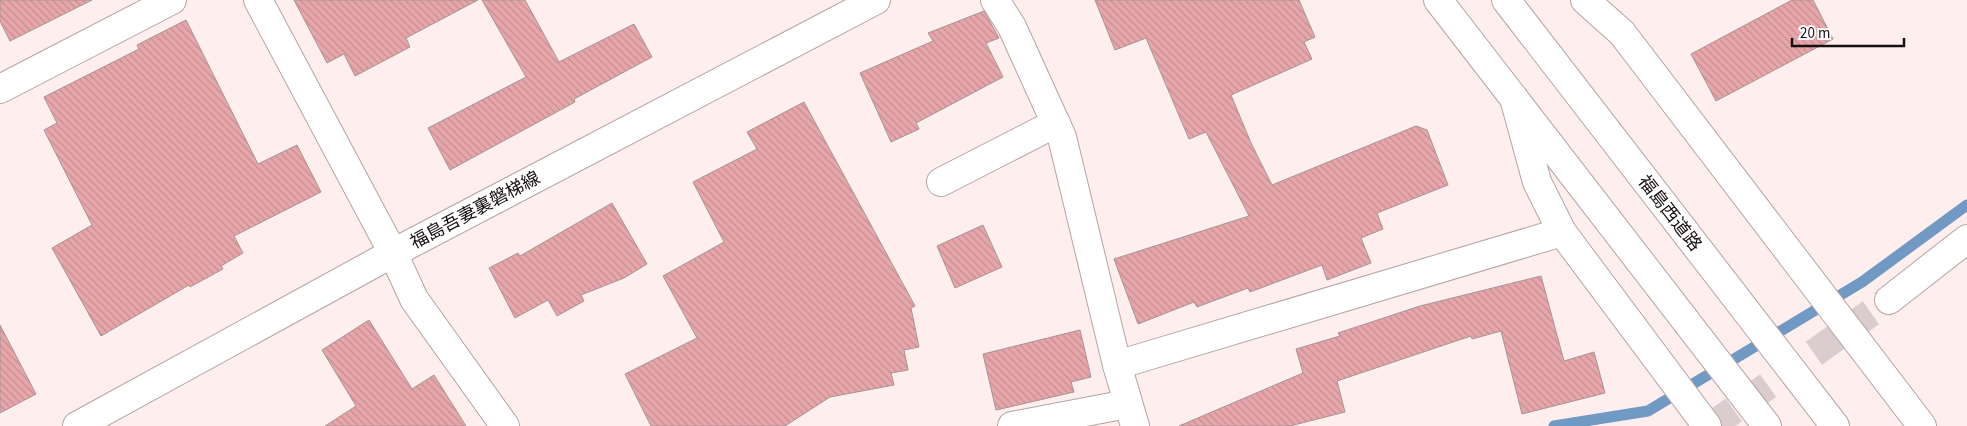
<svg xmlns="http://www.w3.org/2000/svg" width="1967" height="426" font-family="'Source Sans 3','Noto Sans JP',sans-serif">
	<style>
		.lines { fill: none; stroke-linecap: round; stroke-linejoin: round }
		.stream { stroke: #709ac3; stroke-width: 11 }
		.building { fill: url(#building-back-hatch); stroke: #a79495 }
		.minor-tunnel { stroke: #dbcdcd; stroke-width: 28; stroke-dasharray: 28 14; stroke-linecap: butt }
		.minor-casing { stroke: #b6a3a3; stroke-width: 30 }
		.primary-casing { stroke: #b6a3a3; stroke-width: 30 }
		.trunk-casing { stroke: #b6a3a3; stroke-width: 30 }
		.minor { stroke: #fff; stroke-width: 28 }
		.primary { stroke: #fff; stroke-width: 28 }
		.trunk { stroke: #fff; stroke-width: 28 }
		.labels { text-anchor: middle; stroke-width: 4.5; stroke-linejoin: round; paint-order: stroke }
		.street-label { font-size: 18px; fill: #171011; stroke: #fff }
	</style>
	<defs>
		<pattern id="building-back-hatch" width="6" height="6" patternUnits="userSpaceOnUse" patternTransform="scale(1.25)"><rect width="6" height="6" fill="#e7a6aa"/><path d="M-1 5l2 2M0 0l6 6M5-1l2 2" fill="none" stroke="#c58e91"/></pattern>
	</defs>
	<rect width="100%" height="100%" fill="#feeeee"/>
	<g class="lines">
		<polyline class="stream" points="1554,426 1648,411 1862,282 1967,205"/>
	</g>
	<g class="building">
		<polygon points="0,0 92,0 10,41 0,21"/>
		<polygon points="294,0 478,0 406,38 410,47 355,76 344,54 327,63"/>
		<polygon points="482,0 525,0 559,62 634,24 652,57 574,99 575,102 450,170 428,128 526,77"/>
		<polygon points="1095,0 1299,0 1315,37 1304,42 1312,59 1231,95 1251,143 1272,185 1416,126 1427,130 1448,185 1377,213 1383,229 1361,238 1371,263 1327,280 1322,265 1250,292 1248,288 1197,307 1194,302 1138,324 1114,259 1249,216 1206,132 1189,139 1146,38 1115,50"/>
		<polygon points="1792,0 1813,0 1833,39 1716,101 1691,54"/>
		<polygon points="984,11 999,38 986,43 1003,77 916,123 919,129 891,142 860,73 933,41 928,33"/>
		<polygon points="186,20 258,164 297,145 321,192 234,236 243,253 221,266 223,269 190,287 189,285 101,336 52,248 92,225 44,130 57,123 44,97 139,49 137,45"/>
		<polygon points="804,102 915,306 911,308 919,347 904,350 908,370 891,373 894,385 830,397 785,426 651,426 625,374 697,338 663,276 724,242 693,182 757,149 747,132"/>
		<polygon points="612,203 647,264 624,278 581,295 584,301 557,316 548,300 515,318 489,268 518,253 520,256"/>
		<polygon points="983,225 1002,267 955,288 937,246"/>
		<polygon points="1541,276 1564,361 1594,352 1605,393 1522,414 1501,331 1472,339 1471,336 1337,381 1345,412 1290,426 1179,426 1303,373 1296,349 1340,336 1338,333 1420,306"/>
		<polygon points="369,320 412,389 434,375 466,426 325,426 356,406 322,350"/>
		<polygon points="0,325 36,394 0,413"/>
		<polygon points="1080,330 1091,377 1071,382 1074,392 996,410 983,354"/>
	</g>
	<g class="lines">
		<polyline class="minor-tunnel" points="1711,426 1889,300"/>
		<g class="minor-casing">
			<g id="minor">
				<polyline points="258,0 393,253 414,299 505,426"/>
				<polyline points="995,0 1012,27 1062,137 1117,365 1135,426"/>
				<polyline points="1585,0 1622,33 1922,426"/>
				<polyline points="0,89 172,0"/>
				<polyline points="1514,98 1537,182 1562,232 1707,426"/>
				<polyline points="941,182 1056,123"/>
				<polyline points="1889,300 1967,239"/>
				<polyline points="1117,365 1562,232"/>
				<polyline points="1012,426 1127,404"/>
			</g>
		</g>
		<g class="primary-casing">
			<polyline id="primary" points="77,426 393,253 876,0"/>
		</g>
		<g class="trunk-casing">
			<g id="trunk">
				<polyline points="1438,0 1767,426"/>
				<polyline points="1506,0 1835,426"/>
			</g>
		</g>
		<use href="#minor" class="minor"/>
		<use href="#primary" class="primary"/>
		<use href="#trunk" class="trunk"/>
	</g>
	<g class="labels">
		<g class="street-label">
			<text transform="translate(475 210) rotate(-28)" y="6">福島吾妻裏磐梯線</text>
			<text transform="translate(1670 213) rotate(52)" y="6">福島西道路</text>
		</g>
	</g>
	<path d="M1792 38v8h112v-8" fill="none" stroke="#171011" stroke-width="2.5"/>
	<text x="1800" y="38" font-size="15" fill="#171011" stroke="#ffffff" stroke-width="4" paint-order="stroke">20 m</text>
</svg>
